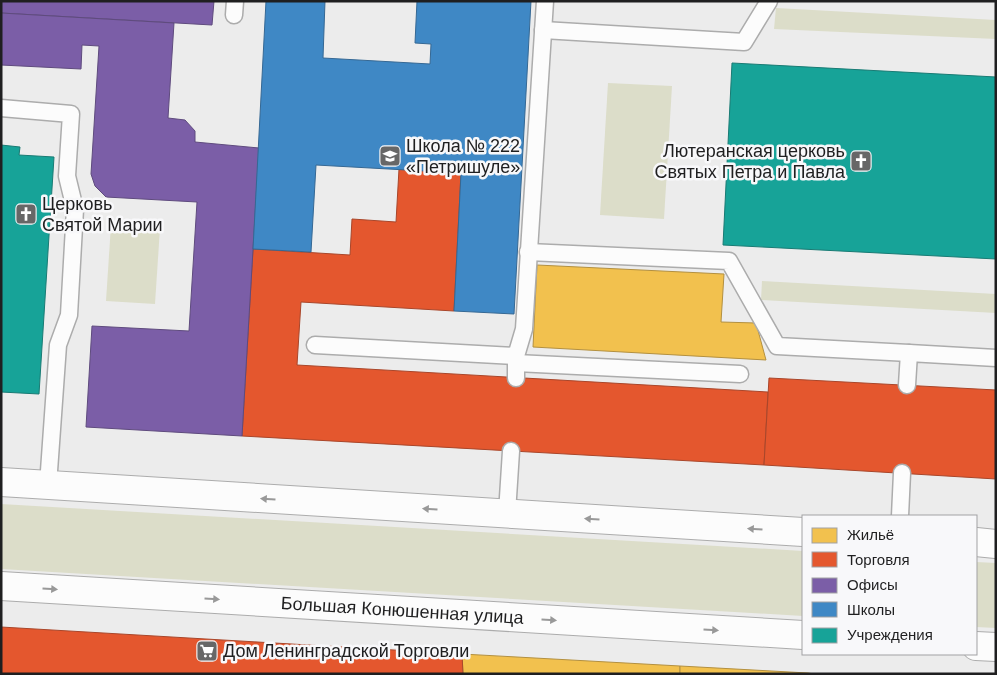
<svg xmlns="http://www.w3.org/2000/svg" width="997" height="675" font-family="Helvetica,sans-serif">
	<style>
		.green { fill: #dcddc9 }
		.homes { fill: #f2c14e; stroke: #b39040 }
		.shops { fill: #e4572e; stroke: #a9462a }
		.offices { fill: #7b5ea7; stroke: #5f4b7e }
		.schools { fill: #3f88c5; stroke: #356894 }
		.public { fill: #17a398; stroke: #197b74 }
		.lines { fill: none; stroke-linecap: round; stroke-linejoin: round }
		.lane-casing { stroke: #acacac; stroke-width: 19 }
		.secondary-casing { stroke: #acacac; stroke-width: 30 }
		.lane { stroke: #fcfcfc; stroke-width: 16 }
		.secondary { stroke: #fcfcfc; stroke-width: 28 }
		.oneway { fill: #999 }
		.labels { text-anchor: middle; stroke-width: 5; stroke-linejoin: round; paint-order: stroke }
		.poi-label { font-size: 18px; fill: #1f1f20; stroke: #f8f8fa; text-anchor: start }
		.street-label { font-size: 18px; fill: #1f1f20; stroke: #f8f8fa }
	</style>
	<rect width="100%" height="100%" fill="#ececec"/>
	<g class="green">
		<polygon points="776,8 996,20 996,39 774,29"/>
		<polygon points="608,83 672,86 664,219 600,215"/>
		<polygon points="111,225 160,228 155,304 106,301"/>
		<polygon points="762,281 996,294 996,313 761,300"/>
		<polygon points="1,504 803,551 803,616 1,569"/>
		<polygon points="976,562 996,563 996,628 976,627"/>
	</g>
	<g class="homes">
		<polygon points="537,265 724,274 721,322 756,323 766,360 533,347"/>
		<polygon points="462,654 680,666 680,674 463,674"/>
		<polygon points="680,666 808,673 814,674 680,674"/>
	</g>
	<g class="shops">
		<polygon points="399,169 461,173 454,311 301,302 297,365 768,392 764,465 242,436 253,249 350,255 352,219 396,222"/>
		<polygon points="769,378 996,390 996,479 764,465"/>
		<polygon points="1,627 462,654 463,674 1,674"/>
	</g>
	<g class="offices">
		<polygon points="1,1 214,1 212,25 1,13"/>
		<polygon points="1,13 174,23 168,118 185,120 195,131 195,142 259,148 242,436 86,427 92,326 189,331 197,202 106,197 95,186 91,174 99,46 82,45 81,69 1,65"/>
	</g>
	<polygon class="schools" points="266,1 325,1 323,58 430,64 431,44 415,43 417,1 531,1 514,314 454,311 461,173 316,165 311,252 253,249"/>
	<g class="public">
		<polygon points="732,63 996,77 996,259 723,245"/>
		<polygon points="1,145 20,147 19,155 54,157 39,394 1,392"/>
	</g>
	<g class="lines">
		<g class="lane-casing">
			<g id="lane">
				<polyline points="234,15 235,1"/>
				<polyline points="543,30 744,42 769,1"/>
				<polyline points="1,108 71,114 67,176 75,209 69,315 58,345 48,485"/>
				<polyline points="528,252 729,261 777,346 909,353"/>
				<polyline points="315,345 516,356"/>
				<polyline points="516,363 740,374"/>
				<polyline points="516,378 516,356 524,329 545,1"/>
				<polyline points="907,385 909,353 996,358"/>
				<polyline points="507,513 511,451"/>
				<polyline points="900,516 902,473"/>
			</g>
		</g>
		<g class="secondary-casing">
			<g id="secondary">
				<polyline points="1,482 803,532"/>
				<polyline points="976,542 996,544"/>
				<path id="s1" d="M 1,586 L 803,635"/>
				<polyline points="976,646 996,647"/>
			</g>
		</g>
		<use href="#lane" class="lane"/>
		<use href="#secondary" class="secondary"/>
	</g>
	<defs><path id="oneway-solid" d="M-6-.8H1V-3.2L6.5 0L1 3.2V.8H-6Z" transform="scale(1.25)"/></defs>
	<g class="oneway">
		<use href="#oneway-solid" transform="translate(268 499) rotate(-176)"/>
		<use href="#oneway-solid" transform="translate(430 509) rotate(-176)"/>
		<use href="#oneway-solid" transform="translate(592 519) rotate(-176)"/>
		<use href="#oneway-solid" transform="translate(755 529) rotate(-176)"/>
		<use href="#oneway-solid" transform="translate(50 589) rotate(4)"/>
		<use href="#oneway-solid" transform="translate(212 599) rotate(4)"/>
		<use href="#oneway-solid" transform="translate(549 620) rotate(4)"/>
		<use href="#oneway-solid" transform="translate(711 630) rotate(4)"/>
	</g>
	<defs>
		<g id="school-square" transform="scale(1.125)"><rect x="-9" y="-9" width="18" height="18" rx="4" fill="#676767" stroke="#f8f8fa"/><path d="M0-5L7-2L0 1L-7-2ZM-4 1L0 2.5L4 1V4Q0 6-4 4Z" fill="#fff"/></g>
		<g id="church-square" transform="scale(1.125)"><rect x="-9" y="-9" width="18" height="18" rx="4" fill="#676767" stroke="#f8f8fa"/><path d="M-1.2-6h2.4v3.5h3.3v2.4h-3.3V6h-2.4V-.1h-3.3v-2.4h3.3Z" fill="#fff"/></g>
		<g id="supermarket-square" transform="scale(1.125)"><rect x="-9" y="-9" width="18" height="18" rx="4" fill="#676767" stroke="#f8f8fa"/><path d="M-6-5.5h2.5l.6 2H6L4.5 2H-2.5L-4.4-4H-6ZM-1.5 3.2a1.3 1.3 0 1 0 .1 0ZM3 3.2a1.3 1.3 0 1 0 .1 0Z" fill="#fff"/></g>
	</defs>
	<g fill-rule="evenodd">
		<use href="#school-square" x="390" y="156"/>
		<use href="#church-square" x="861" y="161"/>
		<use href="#church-square" x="26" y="214"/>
		<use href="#supermarket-square" x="207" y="651"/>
	</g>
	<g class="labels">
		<g class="poi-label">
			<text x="406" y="152">Школа № 222<tspan x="406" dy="21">«Петришуле»</tspan></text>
			<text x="845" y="157" text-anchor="end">Лютеранская церковь<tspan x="845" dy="21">Святых Петра и Павла</tspan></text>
			<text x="42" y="210">Церковь<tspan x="42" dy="21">Святой Марии</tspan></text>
			<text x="223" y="657">Дом Ленинградской Торговли</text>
		</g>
		<g class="street-label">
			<text dy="6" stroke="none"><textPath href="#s1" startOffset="402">Большая Конюшенная улица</textPath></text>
		</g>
	</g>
	<rect width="997" height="675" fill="none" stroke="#1f1f20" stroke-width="5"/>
	<rect x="802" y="515" width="175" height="140" fill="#f8f8fa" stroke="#a1a1a3"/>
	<rect x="812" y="528" width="25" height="15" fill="#f2c14e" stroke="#a1a1a3"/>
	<text x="847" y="540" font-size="15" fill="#1f1f20">Жильё</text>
	<rect x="812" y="552" width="25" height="15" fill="#e4572e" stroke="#a1a1a3"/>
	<text x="847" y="565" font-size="15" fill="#1f1f20">Торговля</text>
	<rect x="812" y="578" width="25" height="15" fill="#7b5ea7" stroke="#a1a1a3"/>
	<text x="847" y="590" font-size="15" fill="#1f1f20">Офисы</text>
	<rect x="812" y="602" width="25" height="15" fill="#3f88c5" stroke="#a1a1a3"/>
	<text x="847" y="615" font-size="15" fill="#1f1f20">Школы</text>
	<rect x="812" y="628" width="25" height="15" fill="#17a398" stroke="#a1a1a3"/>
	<text x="847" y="640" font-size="15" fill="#1f1f20">Учреждения</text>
</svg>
